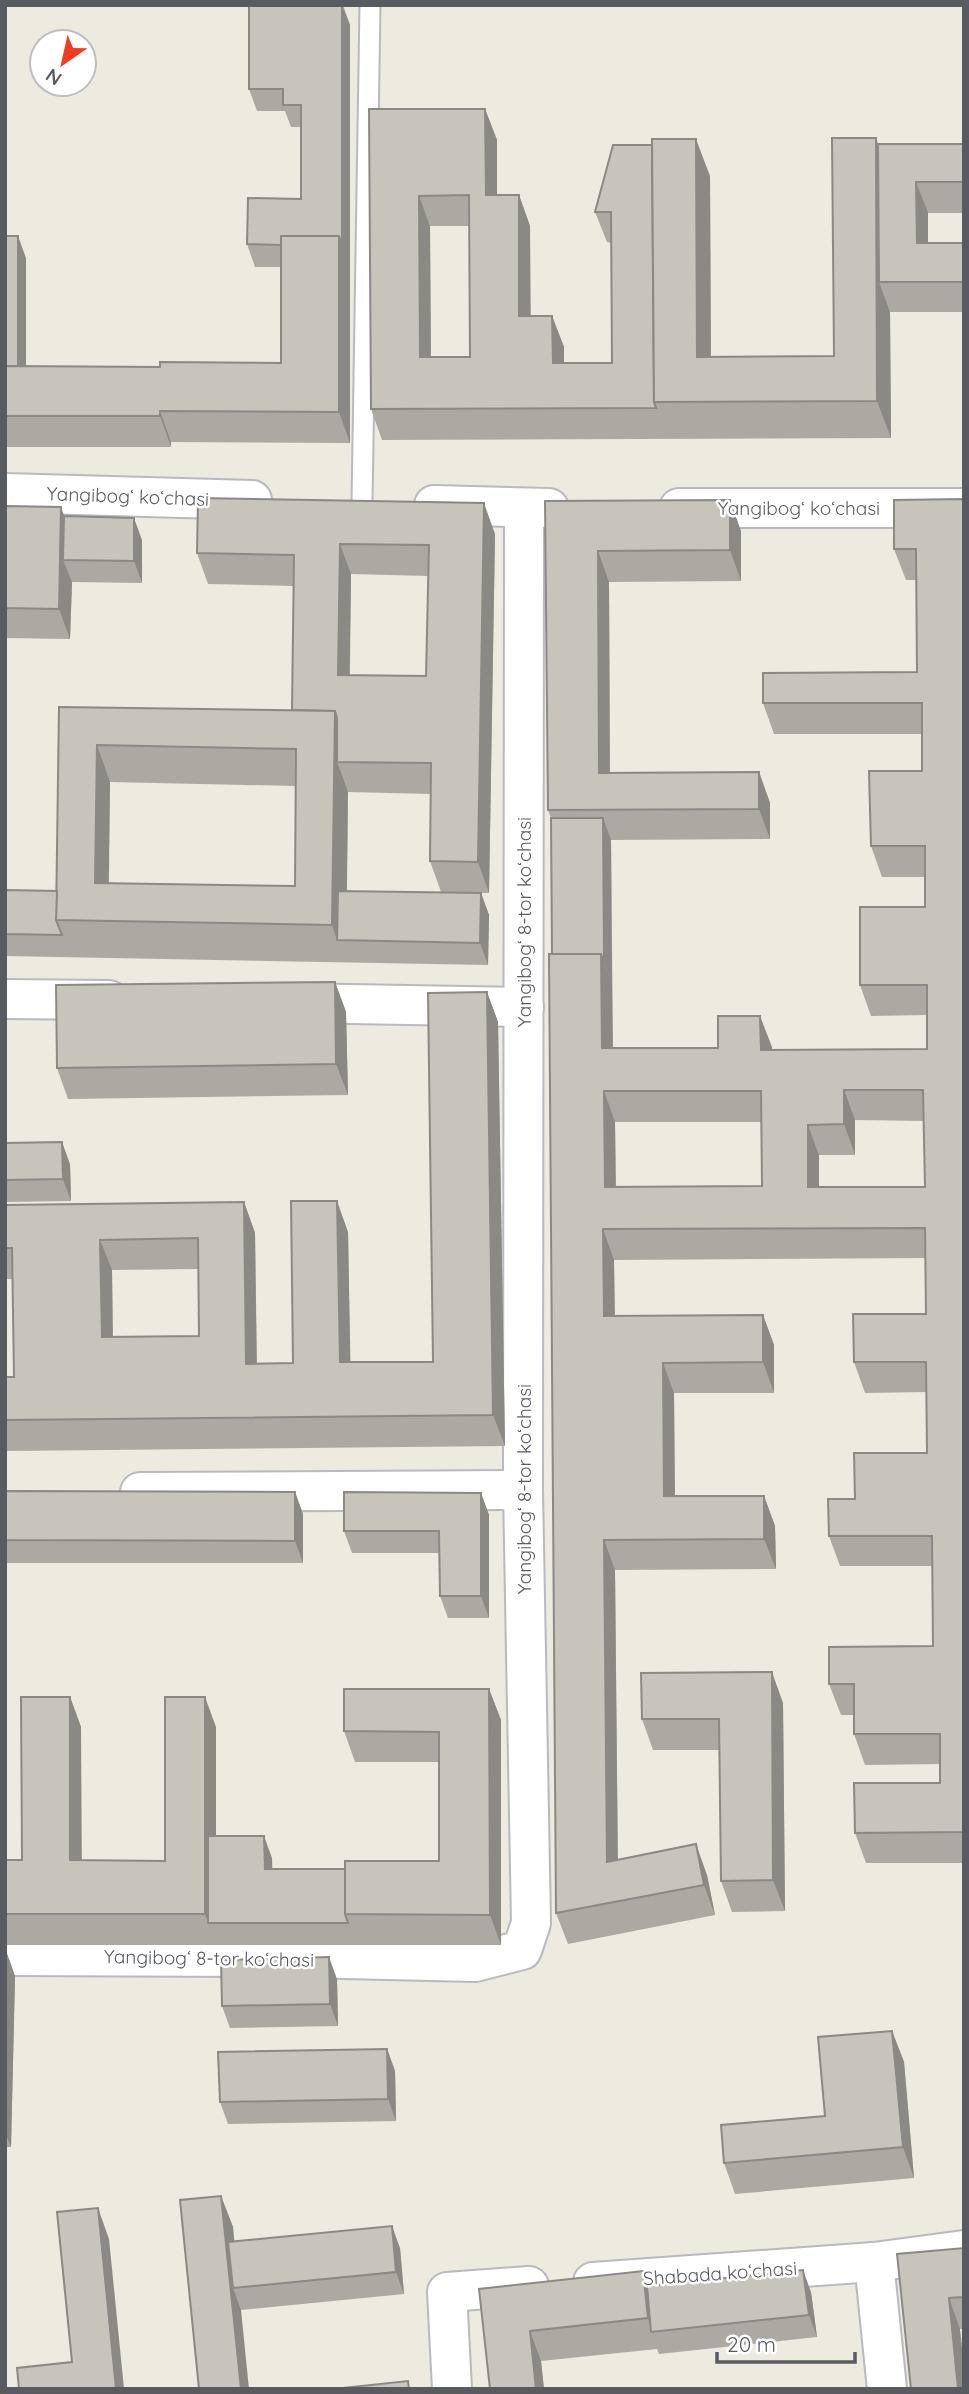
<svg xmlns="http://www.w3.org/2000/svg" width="969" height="2394" font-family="Quicksand,sans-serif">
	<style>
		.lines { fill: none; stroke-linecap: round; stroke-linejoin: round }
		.service-casing { stroke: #b7babf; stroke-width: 23 }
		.minor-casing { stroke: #b7babf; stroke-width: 42 }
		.service { stroke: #fff; stroke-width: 19 }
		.minor { stroke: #fff; stroke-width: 38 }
		.wall { fill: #aba9a2; fill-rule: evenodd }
		.shaded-wall { fill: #8b8984 }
		.building { fill: #c7c4bc; stroke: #8b8984; stroke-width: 2; fill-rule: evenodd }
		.labels { text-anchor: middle; stroke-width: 5; stroke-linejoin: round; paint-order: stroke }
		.street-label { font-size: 19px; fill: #585c61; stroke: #fff }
	</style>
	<rect width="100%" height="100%" fill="#edeadf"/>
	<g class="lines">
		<g class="service-casing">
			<polyline id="service" points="362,503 370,5"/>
		</g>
		<g class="minor-casing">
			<g id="minor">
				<polyline points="5,493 252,500"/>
				<polyline points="434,505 549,508"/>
				<polyline points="679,508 964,508"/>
				<polyline points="5,999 109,1000"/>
				<polyline points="291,1003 524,1007"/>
				<polyline points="140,1492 523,1490"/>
				<polyline points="5,1956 249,1957 475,1962 522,1950 531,1923 523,1490 524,508"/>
				<polyline points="874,2262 887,2389"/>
				<polyline points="593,2282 874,2262 964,2250"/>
				<polyline points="452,2389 447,2292 529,2286"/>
			</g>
		</g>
		<use href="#service" class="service"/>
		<use href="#minor" class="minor"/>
	</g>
	<g class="wall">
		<polygon points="249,5 343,5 350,25 350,443 171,442 171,447 5,447 5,236 26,258 26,366 160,367 281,363 281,267 255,267 247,244 301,199 301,127 291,127 285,111 257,111 249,89"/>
		<path d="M 369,109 L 485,109 L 497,140 L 497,195 L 519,195 L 530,226 L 530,316 L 552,316 L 564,347 L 564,363 L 612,363 L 611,243 L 607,242 L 595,212 L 710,176 L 711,357 L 834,356 L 878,144 L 964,144 L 964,213 L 928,213 L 928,243 L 964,243 L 964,312 L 890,312 L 891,438 L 382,440 L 371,409 ZM 430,226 L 469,226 L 470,357 L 431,357 Z"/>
		<path d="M 964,499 L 964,1863 L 866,1863 L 855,1833 L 940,1783 L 940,1764 L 865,1765 L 854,1734 L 854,1715 L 841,1715 L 829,1684 L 933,1646 L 932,1566 L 840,1566 L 829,1536 L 855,1499 L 927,1453 L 926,1392 L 865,1393 L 854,1362 L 926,1314 L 925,1258 L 614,1260 L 615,1315 L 763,1315 L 774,1345 L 774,1393 L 674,1393 L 675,1496 L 764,1496 L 775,1526 L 776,1569 L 615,1570 L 618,1859 L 707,1875 L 715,1915 L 568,1944 L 556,1913 L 551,818 L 548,810 L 545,501 L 741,531 L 741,581 L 609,582 L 610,773 L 759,772 L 770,803 L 770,839 L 611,840 L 613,1048 L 772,1047 L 772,1050 L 927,1049 L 927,1015 L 871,1016 L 860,985 L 925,907 L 925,877 L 882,877 L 871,846 L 922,771 L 922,734 L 774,734 L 763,703 L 917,672 L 916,580 L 906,580 L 894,549 ZM 855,1120 L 924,1121 L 925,1187 L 819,1187 L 819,1155 L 855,1155 ZM 615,1122 L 761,1122 L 762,1186 L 616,1187 Z"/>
		<polygon points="5,506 64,516 142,540 142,583 72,582 70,639 5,638"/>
		<path d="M 495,534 L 489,893 L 441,892 L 430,861 L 431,794 L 348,792 L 347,891 L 481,893 L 489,915 L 488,965 L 5,956 L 5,890 L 57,891 L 59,707 L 292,710 L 294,586 L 208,584 L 197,553 ZM 351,574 L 428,576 L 426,676 L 350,675 ZM 110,782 L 296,786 L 295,886 L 109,883 Z"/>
		<polygon points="335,982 346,1012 348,1095 68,1099 57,1068"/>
		<path d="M 487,992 L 498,1022 L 505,1446 L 5,1451 L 5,1377 L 14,1377 L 12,1279 L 5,1279 L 5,1205 L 244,1202 L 255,1233 L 257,1364 L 293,1363 L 348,1232 L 350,1362 L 433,1362 ZM 198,1269 L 199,1336 L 113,1337 L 112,1270 Z"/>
		<polygon points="5,1143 70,1164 71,1201 5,1202"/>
		<polygon points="5,1491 295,1492 303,1514 303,1563 5,1563"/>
		<polygon points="481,1493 489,1515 489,1618 448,1618 440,1596 439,1553 352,1553 344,1531"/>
		<polygon points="489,1689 501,1720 501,1945 5,1945 5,1860 22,1860 70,1697 81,1727 81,1860 165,1861 216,1727 216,1836 272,1858 272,1869 345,1869 439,1861 439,1762 355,1762 344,1731"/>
		<polygon points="783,1703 785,1911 732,1912 721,1881 719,1750 653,1750 642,1719"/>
		<polygon points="5,1948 15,1976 11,2147 5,2147"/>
		<polygon points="337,1979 338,2026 230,2028 222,2006"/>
		<polygon points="892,2031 904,2062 914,2178 735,2194 724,2163 825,2116"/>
		<polygon points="387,2049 395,2071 396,2121 228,2124 220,2102"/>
		<polygon points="221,2196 233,2227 234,2242 400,2248 404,2294 241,2310 199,2389"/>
		<polygon points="964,2248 964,2329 960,2329 911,2389"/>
		<polygon points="648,2286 811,2292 817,2337 659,2354 657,2349 541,2361 544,2389 490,2389 479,2289"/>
	</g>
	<g class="shaded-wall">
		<polygon points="342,5 350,25 350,443 339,412 339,236"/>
		<polygon points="485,109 497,140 497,226 486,195"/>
		<polygon points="876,138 889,175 879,282 890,312 891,438 877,401"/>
		<polygon points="696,139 710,176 711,394 697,357"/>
		<polygon points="916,182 928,213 928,274 917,243"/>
		<polygon points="519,195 530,226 531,347 519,316"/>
		<polygon points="419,196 430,226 431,388 420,357"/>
		<polygon points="18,236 26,258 26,397 18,375"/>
		<polygon points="552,316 564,347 564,394 553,363"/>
		<polygon points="160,411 171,442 171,447 160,416"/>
		<polygon points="730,500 741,531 741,581 730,550"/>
		<polygon points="484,503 495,534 489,893 478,862"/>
		<polygon points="61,507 72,538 63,560 72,582 70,639 59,609"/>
		<polygon points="134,518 142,540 142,583 134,561"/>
		<polygon points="340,544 351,574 349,705 338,675"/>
		<polygon points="598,551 609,582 610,804 599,773"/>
		<polygon points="335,711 349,748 337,762 348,792 346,940 337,940 332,925"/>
		<polygon points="97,745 110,782 108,920 95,883"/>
		<polygon points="759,772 770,803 770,839 759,809"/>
		<polygon points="603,818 611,840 612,984 604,962"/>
		<polygon points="481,893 489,915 488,965 480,943"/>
		<polygon points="601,954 612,984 613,1078 602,1048"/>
		<polygon points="335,982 346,1012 348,1095 336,1064"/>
		<polygon points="487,992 498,1022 505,1446 493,1415"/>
		<polygon points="760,1016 772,1047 772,1080 761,1050"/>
		<polygon points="844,1090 855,1120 855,1155 844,1124"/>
		<polygon points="604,1091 615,1122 616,1218 605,1187"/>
		<polygon points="808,1125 819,1155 819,1218 808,1187"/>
		<polygon points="62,1142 70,1164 71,1201 63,1179"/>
		<polygon points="337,1201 348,1232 351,1393 340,1362"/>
		<polygon points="244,1202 255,1233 257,1395 246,1364"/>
		<polygon points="603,1229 614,1260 615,1346 604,1316"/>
		<polygon points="100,1240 112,1270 113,1368 102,1337"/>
		<polygon points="763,1315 774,1345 774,1393 763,1362"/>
		<polygon points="663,1363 674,1393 675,1526 664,1496"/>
		<polygon points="295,1492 303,1514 303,1563 295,1541"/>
		<polygon points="481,1493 489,1515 489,1618 481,1596"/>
		<polygon points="764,1496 775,1526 776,1569 764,1539"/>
		<polygon points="604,1540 615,1570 618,1892 607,1862"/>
		<polygon points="772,1672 783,1703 785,1911 773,1880"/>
		<polygon points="489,1689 501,1720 501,1945 490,1915"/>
		<polygon points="70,1697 81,1727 82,1891 70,1860"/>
		<polygon points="205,1697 216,1727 216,1923 208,1923 205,1914"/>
		<polygon points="264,1836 272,1858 273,1891 265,1869"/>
		<polygon points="696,1844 707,1875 715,1915 704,1885"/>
		<polygon points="5,1948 15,1976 11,2147 5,2132"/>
		<polygon points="329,1957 337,1979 338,2026 330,2004"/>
		<polygon points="892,2031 904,2062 914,2178 903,2147"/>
		<polygon points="387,2049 395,2071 396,2121 388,2099"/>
		<polygon points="221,2196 233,2227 239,2288 233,2288 241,2310 249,2389 241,2389"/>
		<polygon points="98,2208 109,2239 124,2389 116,2389"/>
		<polygon points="392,2226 400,2248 404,2294 396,2272"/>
		<polygon points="803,2270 811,2292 817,2337 809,2315"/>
		<polygon points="643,2271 654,2302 652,2332 648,2318"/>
		<polygon points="949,2298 960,2329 964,2365 964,2389 958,2389"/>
		<polygon points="530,2331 541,2361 544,2389 536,2389"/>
	</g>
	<g class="building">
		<polygon points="249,5 342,5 342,245 339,236 281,236 281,245 247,244 248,198 301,199 301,105 283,105 283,89 249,89"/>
		<path d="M 369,109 L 485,109 L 486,195 L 519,195 L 519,316 L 552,316 L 553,363 L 612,363 L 611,212 L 595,212 L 613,145 L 652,145 L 654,402 L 656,408 L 371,409 ZM 469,195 L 470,357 L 420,357 L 419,196 Z"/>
		<polygon points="832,138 876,138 877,401 654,402 652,139 696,139 697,357 834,356"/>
		<polygon points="878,144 964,144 964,182 916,182 917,243 964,243 964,282 879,282"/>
		<rect x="5" y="236" width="13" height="130"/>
		<polygon points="281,236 339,236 339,412 160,411 160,416 5,416 5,366 160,367 160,362 281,363"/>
		<path d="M 198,498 L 484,503 L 478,862 L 430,861 L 431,763 L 337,762 L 337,718 L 335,711 L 292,710 L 294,555 L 197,553 ZM 340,544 L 429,545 L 426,676 L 338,675 Z"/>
		<path d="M 964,499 L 964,1832 L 855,1833 L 854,1783 L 940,1783 L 940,1734 L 854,1734 L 854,1684 L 829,1684 L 829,1647 L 933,1646 L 932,1536 L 829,1536 L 828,1499 L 855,1499 L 854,1453 L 927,1453 L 926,1362 L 854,1362 L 853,1314 L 926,1314 L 925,1228 L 603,1229 L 604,1316 L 763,1315 L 763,1362 L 663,1363 L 664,1496 L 764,1496 L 764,1539 L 604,1540 L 607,1862 L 696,1844 L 704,1885 L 556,1913 L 549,954 L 601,954 L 602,1048 L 718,1048 L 718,1016 L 760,1016 L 761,1050 L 927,1049 L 927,985 L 860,985 L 860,907 L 925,907 L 925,846 L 871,846 L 869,771 L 922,771 L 922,703 L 763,703 L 763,673 L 917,672 L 916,549 L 894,549 L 894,500 ZM 844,1090 L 923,1090 L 925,1187 L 808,1187 L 808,1125 L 844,1124 ZM 604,1091 L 761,1091 L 762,1186 L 605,1187 Z"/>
		<polygon points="730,500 730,550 598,551 599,773 759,772 759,809 548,810 545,501"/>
		<polygon points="5,506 61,507 59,609 5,608"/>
		<polygon points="64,516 134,518 134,561 63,560"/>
		<path d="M 59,707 L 335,711 L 332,925 L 56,920 ZM 97,745 L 296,749 L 295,886 L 95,883 Z"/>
		<polygon points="551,818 603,818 604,962 601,954 552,954"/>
		<polygon points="5,890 57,891 56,920 62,935 5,934"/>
		<polygon points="338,891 481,893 480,943 337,940"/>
		<polygon points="335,982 336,1064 57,1068 56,985"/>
		<path d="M 487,992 L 493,1415 L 5,1420 L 5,1377 L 14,1377 L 12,1248 L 5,1248 L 5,1205 L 244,1202 L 246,1364 L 293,1363 L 291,1201 L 337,1201 L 340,1362 L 433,1362 L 428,993 ZM 198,1238 L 199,1336 L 102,1337 L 100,1240 Z"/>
		<polygon points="62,1142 63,1179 5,1180 5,1143"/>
		<polygon points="5,1491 295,1492 295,1541 5,1540"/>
		<polygon points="344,1492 481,1493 481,1596 440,1596 439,1531 344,1531"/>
		<polygon points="772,1672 773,1880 721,1881 719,1719 642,1719 641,1673"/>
		<polygon points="344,1689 489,1689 490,1915 345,1914 345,1861 439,1861 439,1732 344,1731"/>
		<polygon points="21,1697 70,1697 70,1860 165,1861 165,1697 205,1697 205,1914 5,1914 5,1860 22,1860"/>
		<polygon points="208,1836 264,1836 265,1869 345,1869 345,1914 348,1923 208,1923"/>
		<polygon points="329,1957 330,2004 222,2006 221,1960"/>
		<polygon points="892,2031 903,2147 724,2163 721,2125 825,2116 818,2037"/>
		<polygon points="387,2049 388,2099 220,2102 218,2052"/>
		<polygon points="221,2196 241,2389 199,2389 180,2200"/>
		<polygon points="98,2208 116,2389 19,2389 17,2368 72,2362 57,2212"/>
		<polygon points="392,2226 396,2272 233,2288 228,2242"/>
		<polygon points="964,2248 964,2297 949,2298 958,2389 911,2389 897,2254"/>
		<polygon points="803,2270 809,2315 651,2332 647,2286"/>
		<polygon points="643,2271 648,2318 530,2331 536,2389 490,2389 479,2289"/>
		<polygon points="408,2381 409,2389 333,2389"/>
	</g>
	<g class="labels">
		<g class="street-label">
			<text transform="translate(128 496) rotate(2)" y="7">Yangibogʻ koʻchasi</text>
			<text x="799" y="515">Yangibogʻ koʻchasi</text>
			<text transform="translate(524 922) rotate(-90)" y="7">Yangibogʻ 8-tor koʻchasi</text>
			<text transform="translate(524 1489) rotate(-90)" y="7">Yangibogʻ 8-tor koʻchasi</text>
			<text transform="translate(209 1958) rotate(1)" y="7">Yangibogʻ 8-tor koʻchasi</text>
			<text transform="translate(720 2273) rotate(-4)" y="7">Shabada koʻchasi</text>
		</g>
	</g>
	<rect width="969" height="2394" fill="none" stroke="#585c61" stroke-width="14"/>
	<g transform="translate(63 63) rotate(214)"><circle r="33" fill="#ffffff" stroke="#bcbec0" stroke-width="2"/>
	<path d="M0-5L12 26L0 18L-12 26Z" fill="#f33c1f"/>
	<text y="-10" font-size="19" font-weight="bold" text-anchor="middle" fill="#585c61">N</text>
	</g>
	<path d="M717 2352v10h138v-10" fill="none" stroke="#585c61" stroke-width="3.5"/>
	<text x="727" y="2352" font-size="21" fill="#585c61" stroke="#ffffff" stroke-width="5" paint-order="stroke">20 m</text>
</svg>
